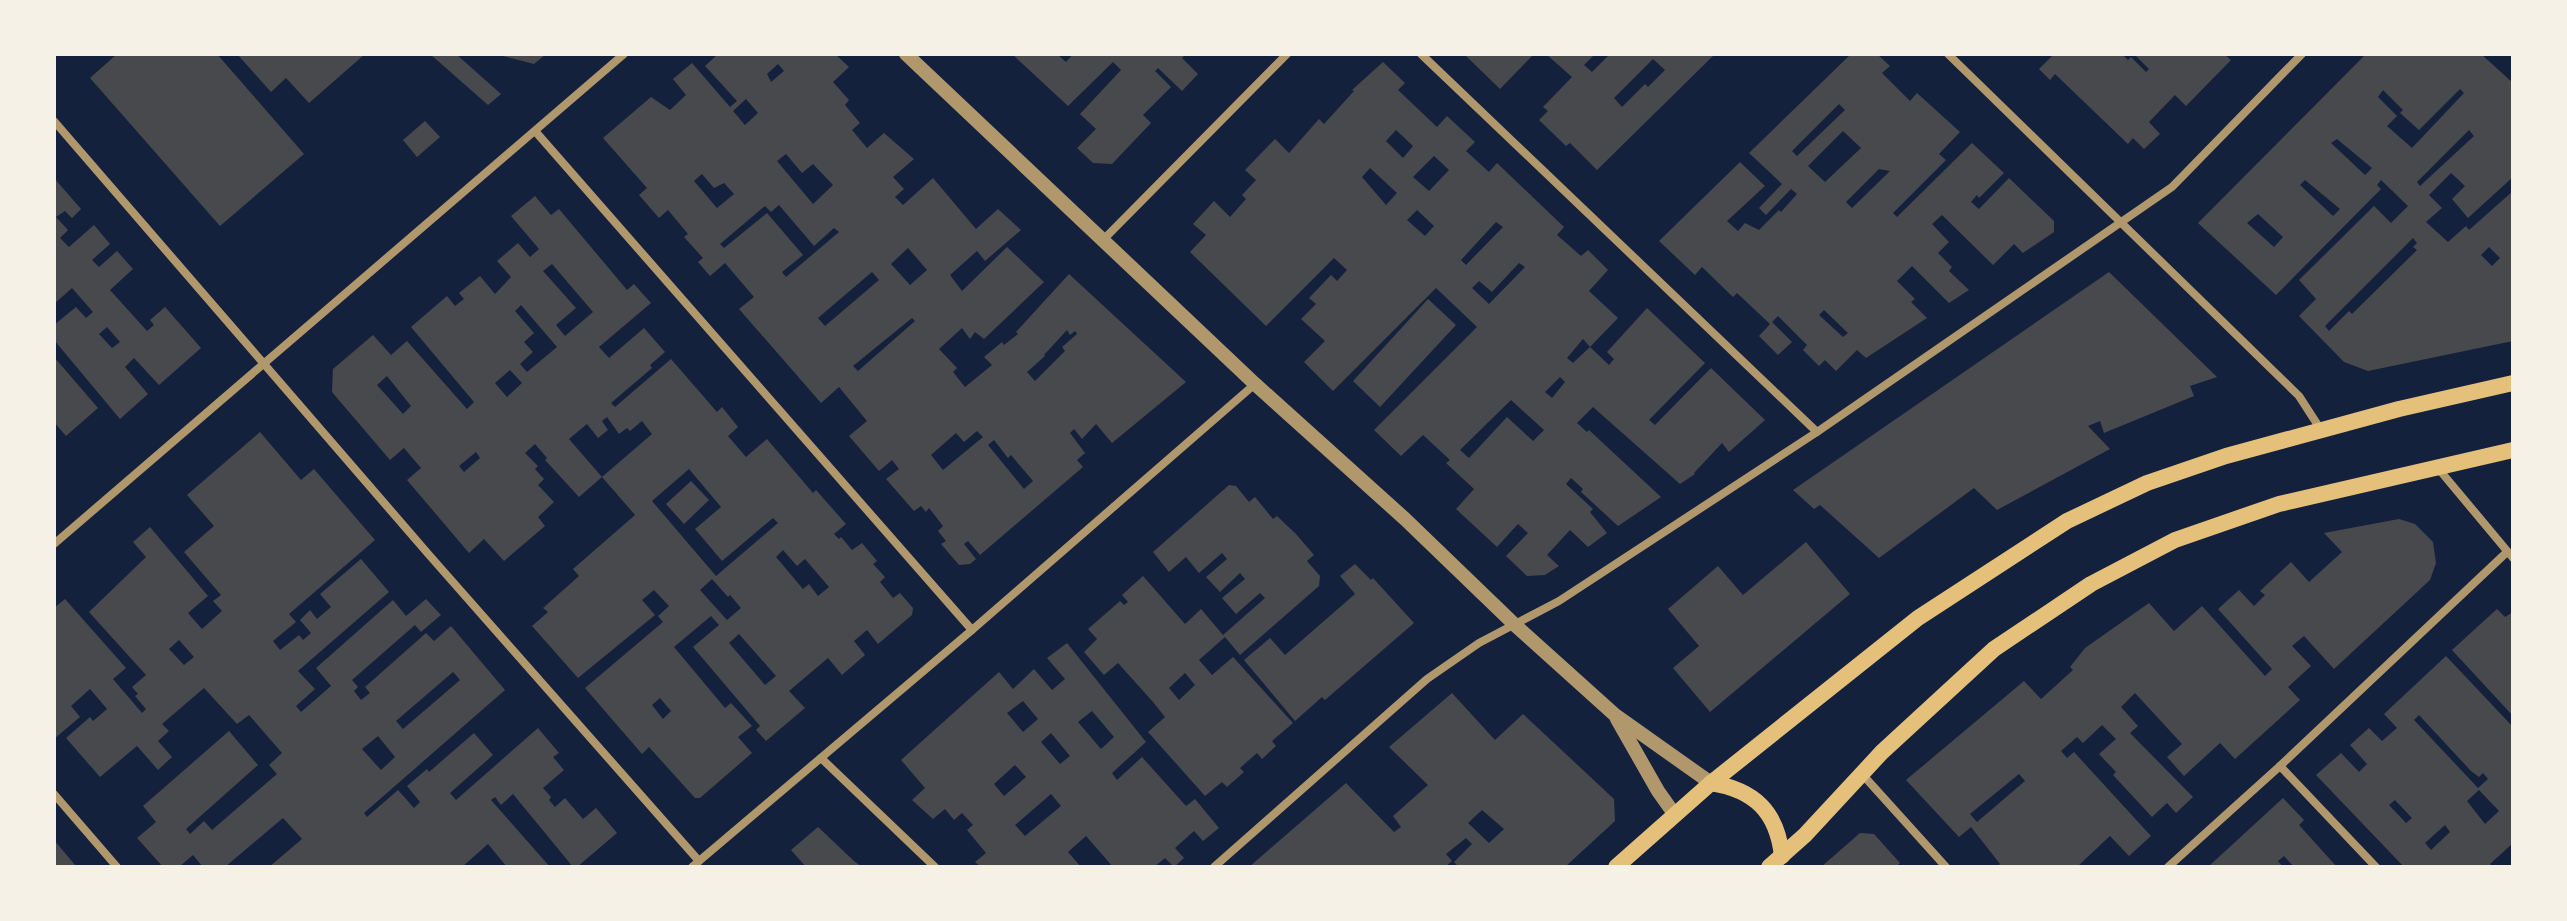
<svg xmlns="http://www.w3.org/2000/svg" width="2567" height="921" font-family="Signika,sans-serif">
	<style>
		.building { fill: #48494c; fill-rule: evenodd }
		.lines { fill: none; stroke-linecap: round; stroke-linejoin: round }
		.minor { stroke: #b1986c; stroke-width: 8 }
		.tertiary { stroke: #b1986c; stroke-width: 14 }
		.secondary { stroke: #e5c07b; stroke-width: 16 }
	</style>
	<rect width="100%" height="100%" fill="#14213d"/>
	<g class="building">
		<polygon points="117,54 217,54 304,154 220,226 90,78"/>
		<polygon points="237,54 365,54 309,103 286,78 271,92"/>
		<polygon points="430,54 456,54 501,94 488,105"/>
		<polygon points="495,54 546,54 534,64"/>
		<path d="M 718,54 L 835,54 L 849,67 L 833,82 L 849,100 L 845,105 L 860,123 L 852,130 L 867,148 L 884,133 L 914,159 L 893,177 L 904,189 L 895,197 L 903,205 L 933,178 L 976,229 L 998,209 L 1021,230 L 985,261 L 977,251 L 950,275 L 962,291 L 1007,247 L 1044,282 L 984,339 L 975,332 L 970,339 L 962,328 L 939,349 L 957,368 L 953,372 L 965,387 L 992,365 L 984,357 L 1002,342 L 1004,345 L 1018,334 L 1016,332 L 1069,274 L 1186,382 L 1112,443 L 1096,424 L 1082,439 L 1074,429 L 1070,433 L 1085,453 L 1077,460 L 1083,467 L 980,555 L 968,541 L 964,544 L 976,559 L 970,564 L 959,565 L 941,544 L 946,541 L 938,531 L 943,526 L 929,508 L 926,512 L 921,506 L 914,511 L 886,479 L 899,469 L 892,460 L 879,471 L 849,436 L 867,421 L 839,387 L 821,403 L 739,309 L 754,297 L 725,263 L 710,276 L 698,262 L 703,258 L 684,237 L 688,234 L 668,210 L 659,218 L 639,195 L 647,188 L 603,138 L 651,97 L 670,110 L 686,95 L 673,79 L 692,63 L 730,107 L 737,101 L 705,66 ZM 778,64 L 784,71 L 771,82 L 767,74 ZM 746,99 L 758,113 L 745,125 L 733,111 ZM 786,154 L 802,173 L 813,164 L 833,185 L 813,204 L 777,161 ZM 702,174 L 714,188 L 724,183 L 734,194 L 717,208 L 694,181 ZM 779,205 L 814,246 L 834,228 L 839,232 L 786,277 L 782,272 L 803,255 L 767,213 L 724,248 L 720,244 L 765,206 L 771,212 ZM 908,248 L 927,270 L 910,285 L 891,264 ZM 872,272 L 879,280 L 825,326 L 818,318 ZM 912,318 L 915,321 L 858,371 L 853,366 ZM 1067,330 L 1070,335 L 1075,331 L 1077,334 L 1062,347 L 1065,351 L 1035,381 L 1027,372 L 1045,356 L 1044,355 ZM 977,431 L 983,437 L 943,470 L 931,455 L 956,433 L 964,442 ZM 994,440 L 1008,458 L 1011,455 L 1033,481 L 1024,489 L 988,445 Z"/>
		<polygon points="1012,54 1057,54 1066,62 1073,54 1186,54 1182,58 1198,74 1182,91 1158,68 1155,71 1171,87 1143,115 1151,123 1112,164 1093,163 1077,148 1096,129 1080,114 1121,70 1113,62 1068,106"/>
		<polygon points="1464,54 1534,54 1500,89"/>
		<path d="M 1546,54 L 1595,54 L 1584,65 L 1592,72 L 1610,54 L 1715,54 L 1597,170 L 1570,143 L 1566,146 L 1539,120 L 1548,111 L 1543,107 L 1572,77 ZM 1653,59 L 1665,70 L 1648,87 L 1645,84 L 1622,107 L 1614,98 Z"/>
		<path d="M 1851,54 L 1877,54 L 1890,66 L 1882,73 L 1910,101 L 1917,93 L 1960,132 L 1939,154 L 1946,160 L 1893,213 L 1897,217 L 1972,143 L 2004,173 L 1979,198 L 1977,195 L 1971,202 L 1979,209 L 2009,178 L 2054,221 L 2054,232 L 2023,253 L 2014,244 L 1993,265 L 1942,215 L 1932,224 L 1949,242 L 1938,253 L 1952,267 L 1949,271 L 1969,290 L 1949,303 L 1912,266 L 1897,281 L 1915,299 L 1911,302 L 1927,318 L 1866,358 L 1857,350 L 1836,371 L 1825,360 L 1819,366 L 1803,350 L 1807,345 L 1778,316 L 1772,322 L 1792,342 L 1778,355 L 1759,336 L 1770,324 L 1737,293 L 1733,297 L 1702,267 L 1695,275 L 1659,241 L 1740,162 L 1765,186 L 1727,221 L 1738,231 L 1745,223 L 1759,230 L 1779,210 L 1781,212 L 1797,194 L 1791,189 L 1766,215 L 1759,208 L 1782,184 L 1749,153 ZM 1839,104 L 1845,110 L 1797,156 L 1792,151 ZM 1843,131 L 1861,148 L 1825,182 L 1808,166 ZM 1879,169 L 1890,171 L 1852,208 L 1846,202 ZM 1824,310 L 1848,333 L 1843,337 L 1819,315 Z"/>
		<polygon points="2054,54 2122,54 2128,60 2131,57 2146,72 2149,69 2134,54 2224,54 2231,60 2186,106 2175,95 2149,122 2160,134 2144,149 2133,138 2128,144 2055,74 2050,80 2039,69"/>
		<path d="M 2366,54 L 2481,54 L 2513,83 L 2513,177 L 2468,218 L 2452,199 L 2465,186 L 2451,173 L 2429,195 L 2442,208 L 2426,222 L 2448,242 L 2466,226 L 2469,230 L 2513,191 L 2513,341 L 2368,371 L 2344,362 L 2299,316 L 2316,299 L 2299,280 L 2374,206 L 2391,223 L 2408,206 L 2381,180 L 2377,185 L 2381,189 L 2276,295 L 2198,223 ZM 2460,89 L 2464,93 L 2412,148 L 2387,126 L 2397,116 L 2378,97 L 2383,90 L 2403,110 L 2400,113 L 2419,130 ZM 2469,130 L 2474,136 L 2420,186 L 2417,182 ZM 2337,139 L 2372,168 L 2365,175 L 2331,143 ZM 2305,180 L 2340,209 L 2333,216 L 2300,185 ZM 2258,214 L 2283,237 L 2274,247 L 2247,223 ZM 2413,238 L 2417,243 L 2413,247 L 2417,250 L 2352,314 L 2349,311 L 2329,331 L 2325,326 ZM 2489,247 L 2500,258 L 2492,266 L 2481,255 Z"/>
		<path d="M 1383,62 L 1405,83 L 1398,90 L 1437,127 L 1447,116 L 1475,142 L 1466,151 L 1489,172 L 1497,163 L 1564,227 L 1557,235 L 1581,256 L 1588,250 L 1608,270 L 1589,291 L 1618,318 L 1590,347 L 1609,365 L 1614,359 L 1607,352 L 1647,308 L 1705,363 L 1649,420 L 1655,425 L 1711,368 L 1765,420 L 1729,452 L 1722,443 L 1694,473 L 1695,474 L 1680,484 L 1593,407 L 1577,423 L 1587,432 L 1589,430 L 1661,497 L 1618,526 L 1581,492 L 1583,489 L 1571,478 L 1566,484 L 1593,509 L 1590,512 L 1607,533 L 1588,547 L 1570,530 L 1547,555 L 1559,566 L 1545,575 L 1527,576 L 1506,556 L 1528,533 L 1518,524 L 1497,547 L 1456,509 L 1474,489 L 1446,463 L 1450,460 L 1423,435 L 1401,456 L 1374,430 L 1477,327 L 1436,288 L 1333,391 L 1304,362 L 1325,341 L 1301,319 L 1316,304 L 1309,298 L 1331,275 L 1337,281 L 1347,270 L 1334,258 L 1266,326 L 1190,252 L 1206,235 L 1193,224 L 1214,201 L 1230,217 L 1246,199 L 1242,195 L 1256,180 L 1245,170 L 1275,139 L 1289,153 L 1319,119 L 1324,124 L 1354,91 L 1352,90 ZM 1396,130 L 1413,146 L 1403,158 L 1386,141 ZM 1434,156 L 1449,170 L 1429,191 L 1413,177 ZM 1370,168 L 1397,193 L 1386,205 L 1362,177 ZM 1417,210 L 1434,226 L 1425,236 L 1407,220 ZM 1496,222 L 1503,227 L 1466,265 L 1461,260 ZM 1519,263 L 1525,267 L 1489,304 L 1472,288 L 1479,281 L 1492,292 ZM 1583,339 L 1590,347 L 1573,363 L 1567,358 ZM 1560,377 L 1565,382 L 1552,398 L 1545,392 ZM 1511,400 L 1544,430 L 1533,441 L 1507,417 L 1469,458 L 1460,450 Z"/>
		<polygon points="425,121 440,137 417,157 403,140"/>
		<path d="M 54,178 L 81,209 L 72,218 L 65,211 L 56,217 L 68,230 L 60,238 L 69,247 L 94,225 L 110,244 L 92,260 L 99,267 L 117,251 L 133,269 L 110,290 L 147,331 L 154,325 L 150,320 L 165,307 L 201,348 L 159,385 L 134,358 L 125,367 L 148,394 L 120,419 L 54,340 L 54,325 L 76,307 L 86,318 L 93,312 L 72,288 L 54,304 ZM 107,327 L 120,342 L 112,348 L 99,334 Z"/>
		<path d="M 535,196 L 551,215 L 559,209 L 627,290 L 634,284 L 651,303 L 599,347 L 609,358 L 644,328 L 665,352 L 650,365 L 652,368 L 611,403 L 615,407 L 671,359 L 717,412 L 722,407 L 738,427 L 728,436 L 746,457 L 767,439 L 813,493 L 816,490 L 846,524 L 834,534 L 839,539 L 841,537 L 852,550 L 862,543 L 877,561 L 873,564 L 885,577 L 880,582 L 893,598 L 900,593 L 913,608 L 912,615 L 878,644 L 867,630 L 854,641 L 865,655 L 842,675 L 828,658 L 789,691 L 805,708 L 766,741 L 756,730 L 760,726 L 693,647 L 719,625 L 711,616 L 674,647 L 725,708 L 731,703 L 752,726 L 738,737 L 752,753 L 700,798 L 695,798 L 649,747 L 642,754 L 585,688 L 663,622 L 658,616 L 669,606 L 654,590 L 642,600 L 655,615 L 578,678 L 532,626 L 548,612 L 543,608 L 579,576 L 573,569 L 635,515 L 602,477 L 579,497 L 545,460 L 547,458 L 535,444 L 525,453 L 538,466 L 535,469 L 544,479 L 538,485 L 554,502 L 538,517 L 545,526 L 504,561 L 484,539 L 469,553 L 407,480 L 421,468 L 404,448 L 390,460 L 332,392 L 333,369 L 373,335 L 391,355 L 407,341 L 467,409 L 474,402 L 411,327 L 447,296 L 455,306 L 464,299 L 459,293 L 480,276 L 495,294 L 511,277 L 497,261 L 518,243 L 530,257 L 539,249 L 511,216 ZM 552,264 L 593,312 L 565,336 L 556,325 L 576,308 L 543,271 ZM 521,305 L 557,347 L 527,372 L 520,364 L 533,352 L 524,342 L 534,333 L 515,311 ZM 510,370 L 522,383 L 507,397 L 495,383 ZM 387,376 L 411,406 L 403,414 L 377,385 ZM 607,417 L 619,434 L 627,428 L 630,431 L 642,421 L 652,434 L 602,477 L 569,439 L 587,424 L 598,438 L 608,430 L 602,421 ZM 476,452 L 480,458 L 464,472 L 459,466 ZM 689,469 L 721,507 L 695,529 L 722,561 L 773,518 L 778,523 L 716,576 L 652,501 ZM 783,550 L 797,566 L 805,559 L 829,587 L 818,596 L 809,584 L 803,589 L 776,557 ZM 712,579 L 728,597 L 730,595 L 741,608 L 727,620 L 700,590 ZM 739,634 L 776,676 L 765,685 L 729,643 ZM 660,698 L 671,711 L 663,719 L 652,705 Z"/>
		<polygon points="2109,272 2217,377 2190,386 2194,396 2104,433 2100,421 2088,426 2110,449 1997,510 1974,488 1879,558 1820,505 1814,509 1793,490"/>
		<polygon points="1428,299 1456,325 1380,407 1353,381"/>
		<polygon points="54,357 98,408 66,436 54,422"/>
		<path d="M 260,432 L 301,480 L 314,469 L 375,540 L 289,614 L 296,622 L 273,641 L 280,650 L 299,635 L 303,640 L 311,633 L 300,620 L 310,610 L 317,619 L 331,607 L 320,594 L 361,559 L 389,592 L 298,671 L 315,689 L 296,706 L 301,712 L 331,686 L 316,668 L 393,600 L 406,616 L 426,599 L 441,615 L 421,632 L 415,625 L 352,680 L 358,687 L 354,691 L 361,700 L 370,693 L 365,687 L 426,633 L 434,641 L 451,626 L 505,690 L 364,813 L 367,817 L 398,790 L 414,808 L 420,802 L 407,786 L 427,769 L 429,772 L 474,733 L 493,755 L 450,793 L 456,800 L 538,728 L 559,753 L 553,757 L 564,770 L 543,788 L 551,797 L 549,800 L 555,807 L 565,798 L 583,819 L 596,808 L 617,833 L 577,867 L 573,867 L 513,794 L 501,805 L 495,797 L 491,800 L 550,867 L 507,867 L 488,844 L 462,867 L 269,867 L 302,839 L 283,818 L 225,867 L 203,867 L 193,855 L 179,867 L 163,867 L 137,838 L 156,822 L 143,806 L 229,731 L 258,765 L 186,829 L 190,834 L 204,821 L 212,830 L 277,774 L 269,765 L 282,753 L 249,715 L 237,724 L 204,688 L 162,724 L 169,731 L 158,741 L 172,757 L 158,770 L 137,746 L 100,777 L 66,738 L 90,717 L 93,721 L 107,709 L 90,689 L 71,706 L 80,717 L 54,739 L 54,608 L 65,599 L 126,668 L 113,679 L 142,713 L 146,709 L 135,696 L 138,694 L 132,687 L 146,675 L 89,612 L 146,557 L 133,542 L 150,527 L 208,596 L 188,613 L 202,629 L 222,611 L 213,601 L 221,595 L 184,552 L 214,526 L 187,495 ZM 179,640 L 194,657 L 184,665 L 169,649 ZM 453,672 L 460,680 L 403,729 L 396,721 ZM 378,736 L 395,757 L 381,770 L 362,749 Z"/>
		<polygon points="691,481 709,500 684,524 666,504"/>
		<path d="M 1229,485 L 1236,486 L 1249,502 L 1255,497 L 1273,519 L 1277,516 L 1296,534 L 1314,555 L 1307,561 L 1320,576 L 1319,586 L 1240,655 L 1225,637 L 1199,660 L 1212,675 L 1233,657 L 1293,723 L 1272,741 L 1276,746 L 1262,759 L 1257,753 L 1240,768 L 1244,772 L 1227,787 L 1222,782 L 1205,796 L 1148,732 L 1165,717 L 1153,702 L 1118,663 L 1104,675 L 1084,652 L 1097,639 L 1088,629 L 1120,601 L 1124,605 L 1128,602 L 1122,595 L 1143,576 L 1185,624 L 1201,609 L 1223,635 L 1265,598 L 1260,593 L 1236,614 L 1222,598 L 1245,579 L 1240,573 L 1220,592 L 1206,577 L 1227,559 L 1222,553 L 1199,573 L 1186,557 L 1169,572 L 1153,552 ZM 1185,673 L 1195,685 L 1179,700 L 1169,688 Z"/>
		<path d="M 2399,519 L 2415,524 L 2433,542 L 2436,563 L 2430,580 L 2334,669 L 2304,636 L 2292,646 L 2311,666 L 2288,687 L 2300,700 L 2235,759 L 2220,743 L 2184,776 L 2167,757 L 2182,744 L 2135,693 L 2121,707 L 2138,726 L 2130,733 L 2193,797 L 2176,813 L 2167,803 L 2152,817 L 2113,775 L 2116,772 L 2099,754 L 2116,739 L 2102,725 L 2083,743 L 2077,737 L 2061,751 L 2067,758 L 2074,752 L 2151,836 L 2129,856 L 2110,836 L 2079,865 L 2081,867 L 1997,867 L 2000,864 L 1971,827 L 1959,837 L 1906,780 L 2024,681 L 2041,699 L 2073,670 L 2070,667 L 2085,648 L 2149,603 L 2174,631 L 2202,606 L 2265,676 L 2272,669 L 2218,609 L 2239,590 L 2254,606 L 2265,595 L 2260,591 L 2291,562 L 2309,582 L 2342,552 L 2324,533 ZM 2019,774 L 2025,781 L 1977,822 L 1970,814 Z"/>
		<polygon points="1806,542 1850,594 1710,712 1673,668 1699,646 1668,609 1718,566 1743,595"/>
		<polygon points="1355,564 1371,580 1373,578 1414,623 1325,700 1322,697 1295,721 1244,660 1270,638 1285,655 1355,594 1340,576"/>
		<polygon points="2497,609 2505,617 2513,612 2513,716 2452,650"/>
		<path d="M 1067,643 L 1146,742 L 1112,773 L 1117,780 L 1142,757 L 1186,806 L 1195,799 L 1219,828 L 1203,841 L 1194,831 L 1175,848 L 1184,858 L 1174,867 L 1165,858 L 1154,867 L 1113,867 L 1086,836 L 1068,852 L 1081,867 L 981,867 L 975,862 L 986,853 L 967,830 L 973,825 L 962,813 L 954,820 L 945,809 L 933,819 L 912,800 L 925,788 L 901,760 L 999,672 L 1013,689 L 1034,669 L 1052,690 L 1065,679 L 1047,658 ZM 1023,701 L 1038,719 L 1023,732 L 1007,713 ZM 1092,711 L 1114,737 L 1101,749 L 1078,722 ZM 1051,733 L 1070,756 L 1060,764 L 1041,742 ZM 1015,765 L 1026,777 L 1004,796 L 994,784 ZM 1051,794 L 1061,806 L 1025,836 L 1015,825 Z"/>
		<path d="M 2446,656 L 2513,727 L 2513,843 L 2490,864 L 2493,867 L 2404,867 L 2316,775 L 2341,753 L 2359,772 L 2367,764 L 2350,745 L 2369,728 L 2382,741 L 2397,728 L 2384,714 ZM 2419,715 L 2471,771 L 2479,777 L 2483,773 L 2488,779 L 2478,788 L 2414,720 ZM 2479,790 L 2499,811 L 2485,824 L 2467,801 ZM 2395,800 L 2412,818 L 2406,823 L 2389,805 ZM 2445,825 L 2450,832 L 2431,850 L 2425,843 Z"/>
		<path d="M 1452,693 L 1495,740 L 1523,714 L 1614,799 L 1615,821 L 1565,867 L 1459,867 L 1454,862 L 1472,844 L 1466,838 L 1446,854 L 1452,861 L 1445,867 L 1249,867 L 1346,783 L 1394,832 L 1401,827 L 1393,816 L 1428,785 L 1389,747 ZM 1482,810 L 1504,829 L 1489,843 L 1468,823 Z"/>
		<polygon points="2283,798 2304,820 2299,825 2337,867 2294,867 2284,856 2278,861 2283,867 2208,867"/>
		<polygon points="818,827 854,861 862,867 806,867 791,850"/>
		<polygon points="1860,833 1874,834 1900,863 1896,867 1821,867"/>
		<polygon points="54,840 75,865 77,867 54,867"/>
	</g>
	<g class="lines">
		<g class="minor">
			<polyline points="1421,54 1817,432"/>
			<polyline points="1948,54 2299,396 2321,430"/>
			<polyline points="54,121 430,556 699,861"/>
			<polyline points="535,131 972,630"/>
			<polyline points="1103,240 1287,54"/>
			<polyline points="2437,467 2513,558"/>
			<polyline points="54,544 624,54"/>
			<polyline points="821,758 935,867"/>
			<polyline points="2280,766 2376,867"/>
			<polyline points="1862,774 1946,867"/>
			<polyline points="54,794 117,867"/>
			<polyline points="692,867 972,630 1255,384"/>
			<polyline points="1214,867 1427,679 1479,643 1559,601 1817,432 2172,187 2302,54"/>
			<polyline points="2168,867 2280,766 2507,552"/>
		</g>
		<g class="tertiary">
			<polyline points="906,54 1255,384 1405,519 1515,625 1615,715 1711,783"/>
			<polyline points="1617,719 1658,791 1675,815"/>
		</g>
		<g class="secondary">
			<path d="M 1711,783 C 1755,790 1777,812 1782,856"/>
			<polyline points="1616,867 1711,783 1918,618 2067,521 2147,483 2226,456 2399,409 2513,383"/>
			<polyline points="1769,867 1805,835 1882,752 1994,649 2091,584 2175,540 2279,504 2513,450"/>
		</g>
	</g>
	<rect width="2567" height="921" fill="none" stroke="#f6f1e7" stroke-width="112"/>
</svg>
